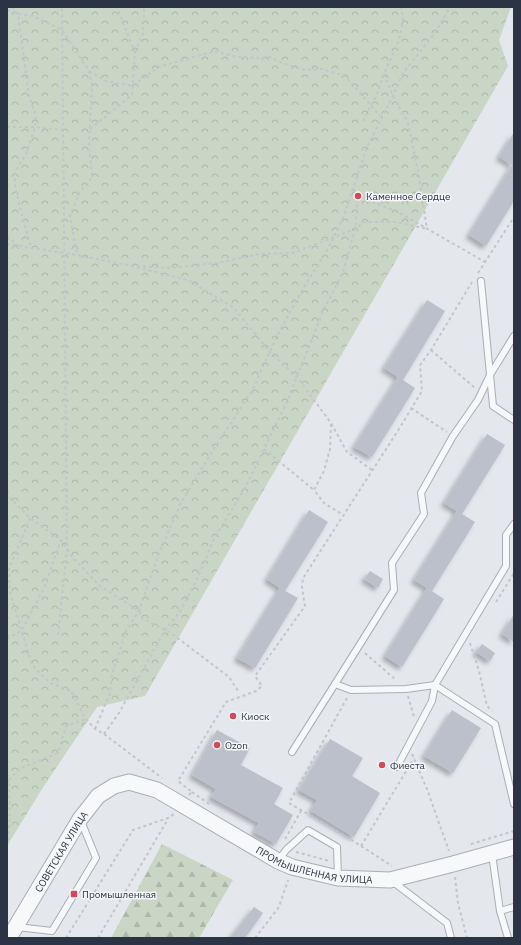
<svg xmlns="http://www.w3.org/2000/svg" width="521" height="945" font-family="'IBM Plex Sans',sans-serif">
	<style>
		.forest { fill: url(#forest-firs) }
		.park { fill: url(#park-crowns) }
		.building { fill: #bbc0ca; filter: url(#shadow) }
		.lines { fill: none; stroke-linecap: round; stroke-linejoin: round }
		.service-casing { stroke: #a9aeb7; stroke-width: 8 }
		.tertiary-casing { stroke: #a9aeb7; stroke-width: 17 }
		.path { stroke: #c2c5cb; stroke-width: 2; stroke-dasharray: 3 3; stroke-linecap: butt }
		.service { stroke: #f7f8fa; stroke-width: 6 }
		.tertiary { stroke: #f7f8fa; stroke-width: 15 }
		.poi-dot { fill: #d1495b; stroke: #f4f6f9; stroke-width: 1.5 }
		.labels { text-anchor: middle; stroke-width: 3; stroke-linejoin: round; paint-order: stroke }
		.poi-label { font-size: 10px; fill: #2b3445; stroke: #f4f6f9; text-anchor: start }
		.street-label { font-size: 10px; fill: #2b3445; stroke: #f4f6f9 }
	</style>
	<defs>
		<pattern id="forest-firs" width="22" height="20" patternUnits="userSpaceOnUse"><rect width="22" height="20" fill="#c9d6c5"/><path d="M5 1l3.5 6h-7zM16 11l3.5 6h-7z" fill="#adb8ab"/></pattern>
		<pattern id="park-crowns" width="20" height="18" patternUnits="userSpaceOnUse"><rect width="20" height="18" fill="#c9d6c5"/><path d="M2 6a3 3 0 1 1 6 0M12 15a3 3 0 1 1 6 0" fill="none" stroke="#adb8ab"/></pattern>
		<filter id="shadow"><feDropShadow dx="-3.5" dy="3.5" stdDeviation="2" flood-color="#0004"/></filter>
	</defs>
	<rect width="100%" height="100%" fill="#e4e7ec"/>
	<polygon class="forest" points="162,844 233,880 199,938 111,938"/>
	<polygon class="park" points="7,7 511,7 499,40 508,66 145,696 97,707 42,789 7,846"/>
	<g class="building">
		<polygon points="514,132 514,201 486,246 469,235 512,165 499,157"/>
		<polygon points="427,300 445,311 403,380 415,388 372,457 354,447 398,377 384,368"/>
		<polygon points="487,434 505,445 462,514 475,522 432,591 414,580 457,511 444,503"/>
		<polygon points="309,510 328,522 285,591 298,598 255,668 237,658 280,588 267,579"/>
		<polygon points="370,571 383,579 378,588 364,579"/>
		<polygon points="427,588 444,599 402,667 385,656"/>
		<polygon points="514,614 514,642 502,634"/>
		<polygon points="482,644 495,653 490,661 476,652"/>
		<polygon points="452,710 481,728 453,773 424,756"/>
		<polygon points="217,730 250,748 241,765 283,788 274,804 293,815 276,844 254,832 259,823 211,797 216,789 192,775"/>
		<polygon points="330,739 363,758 352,776 380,793 354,837 311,811 317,800 299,790"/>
		<polygon points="254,907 263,913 245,938 230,938"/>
	</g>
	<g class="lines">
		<g class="service-casing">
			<g id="service">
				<polyline points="481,281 493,406 514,420"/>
				<polyline points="514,524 506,535 506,566 435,685 495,724 514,804"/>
				<polyline points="292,752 335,684"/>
				<polyline points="397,767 432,701 435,685 406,689 351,690 335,684 394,590 392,563 424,514 421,493 453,436 478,400 490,375 514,336"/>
				<polyline points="492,854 500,911"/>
				<polyline points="278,861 286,850 308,830 337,847 338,878"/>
				<polyline points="392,881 447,923 451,938"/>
				<polyline points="17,927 52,931 96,858 81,821"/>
				<polyline points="508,938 500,911 514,907"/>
			</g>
		</g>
		<g class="tertiary-casing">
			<g id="tertiary">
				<path id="s1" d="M 9,938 L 80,819 L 98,796 L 114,786 L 129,782 L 157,790 L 278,861 L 292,867 L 338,878 L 390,880 L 453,864 L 514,847"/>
			</g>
		</g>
		<g class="path">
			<polyline points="12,7 18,14 29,96 36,116 35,127 26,154 15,172 15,186 19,204 31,248"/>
			<polyline points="7,10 18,14 33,16 62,30 89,71 92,85 89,143 92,177 79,194 70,216 77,255"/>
			<polyline points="135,52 143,34 144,7"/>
			<polyline points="89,71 106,81 133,86 158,67 215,51 237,57 260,58 270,57 282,63 305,70 322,69 345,76 382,118"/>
			<polyline points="384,74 393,96 408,123 419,177 427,229"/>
			<polyline points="363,121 376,96 384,74 399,40 403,20 401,7"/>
			<polyline points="7,127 35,127 62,130"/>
			<polyline points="90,129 132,95 135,53 117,7"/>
			<polyline points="353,189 358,196 400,213 485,262"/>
			<polyline points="7,236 18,246"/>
			<polyline points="7,244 77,255 127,265 188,280 234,308 270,352 297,377 331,423 347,452 372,470"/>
			<polyline points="137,266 170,268 217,263 259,254 293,253 355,229 364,222 396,222 427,229"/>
			<polyline points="478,273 514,217"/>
			<polyline points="431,350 475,388"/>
			<polyline points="411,408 447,432"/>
			<polyline points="331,424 330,449 324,471 314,490 324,503 343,515"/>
			<polyline points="264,449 314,490"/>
			<polyline points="7,492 11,499 30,518 61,540 73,558 100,586 139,611 142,618 171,633 229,677 238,691"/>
			<polyline points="30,518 9,569 10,592 32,665 50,683 71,691 86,719 95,729 104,734 162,778"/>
			<polyline points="496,602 514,573"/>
			<polyline points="58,635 67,550 62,7"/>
			<polyline points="7,639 22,630 44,588 61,540"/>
			<polyline points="470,643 479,671 487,706 492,711"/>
			<polyline points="365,653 396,680"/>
			<polyline points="408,696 414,717"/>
			<polyline points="347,698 289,803 350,839 392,866"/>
			<polyline points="95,729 110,693 112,674 126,631 139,611 159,553 181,503 215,447 252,391 277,336 304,287 328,249 343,218 367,147 393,96 403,73 435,33 450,7"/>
			<polyline points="104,734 119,713 165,630 181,610 198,577 214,539 246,486 286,404 324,309 343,272 355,229 358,196"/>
			<polyline points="412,754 427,789 449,851"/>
			<polyline points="7,774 9,780 7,784"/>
			<polyline points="192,792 209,804"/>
			<polyline points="189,795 192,792 178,781 226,702 256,691 262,686 255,676 305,606 302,587 303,578 399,429 422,391 420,365 431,350 472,282"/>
			<polyline points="285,839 301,811"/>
			<polyline points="471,844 514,831"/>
			<polyline points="7,846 10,818 9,780 19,769 58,753 66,726 86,719"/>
			<polyline points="361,846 414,758"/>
			<polyline points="296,852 330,861"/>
			<polyline points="455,877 458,903 467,938"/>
			<polyline points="66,938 133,830 168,818 174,814"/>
			<polyline points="98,938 168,819"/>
			<polyline points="255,938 279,907 288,880"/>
		</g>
		<use href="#service" class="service"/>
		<use href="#tertiary" class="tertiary"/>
	</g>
	<g class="poi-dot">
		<circle cx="358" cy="196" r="4"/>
		<circle cx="233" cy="716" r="4"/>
		<circle cx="217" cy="745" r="4"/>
		<circle cx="382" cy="765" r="4"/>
		<rect x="70" y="890" width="8" height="8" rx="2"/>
	</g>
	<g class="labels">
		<g class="poi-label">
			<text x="366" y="200">Каменное Сердце</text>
			<text x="241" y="720">Киоск</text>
			<text x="225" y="749">Ozon</text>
			<text x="390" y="769">Фиеста</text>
			<text x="82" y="898">Промышленная</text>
		</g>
		<g class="street-label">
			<text dy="4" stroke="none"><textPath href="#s1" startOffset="101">СОВЕТСКАЯ УЛИЦА</textPath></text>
			<text dy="4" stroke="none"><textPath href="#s1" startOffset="408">ПРОМЫШЛЕННАЯ УЛИЦА</textPath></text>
		</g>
	</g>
	<rect width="521" height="945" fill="none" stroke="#2b3445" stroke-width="16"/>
</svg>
